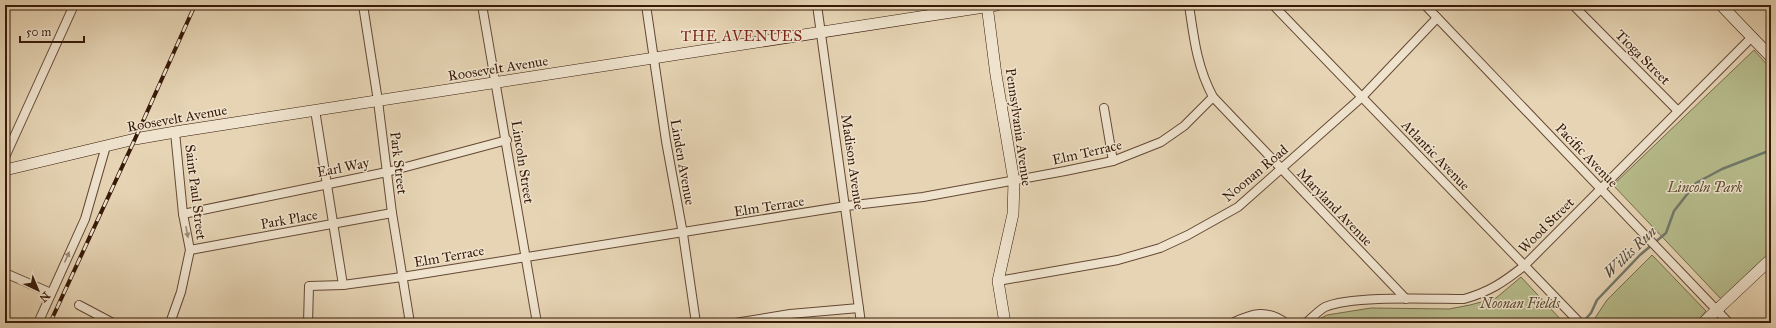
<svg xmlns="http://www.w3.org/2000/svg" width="1776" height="328" font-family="'IM FELL Great Primer',serif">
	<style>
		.green { fill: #b7bc8c; stroke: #786b4a }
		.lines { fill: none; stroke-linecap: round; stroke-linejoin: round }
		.stream { stroke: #70796b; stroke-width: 2.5 }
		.street-casing { stroke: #644834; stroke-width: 10 }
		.secondary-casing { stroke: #381a09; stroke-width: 12 }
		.street { stroke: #efe3ce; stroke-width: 8 }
		.secondary { stroke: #efe3ce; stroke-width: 11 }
		.rail-casing { stroke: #381a09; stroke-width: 4 }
		.rail { stroke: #efe3ce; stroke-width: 2.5; stroke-dasharray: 8; stroke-linecap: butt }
		.oneway { fill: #9d8975 }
		.labels { text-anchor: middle; stroke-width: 3; stroke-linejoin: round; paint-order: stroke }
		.street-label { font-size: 14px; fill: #381a09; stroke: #efe3ce }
		.park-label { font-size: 14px; font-style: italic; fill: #5e4b30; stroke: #efe3ce }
		.neighbourhood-label { font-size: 15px; letter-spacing: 1px; fill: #7a1f14; stroke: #efe3ce }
		.water-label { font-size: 15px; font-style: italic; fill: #54493a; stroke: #efe3ce }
	</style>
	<rect width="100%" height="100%" fill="#e6d4b4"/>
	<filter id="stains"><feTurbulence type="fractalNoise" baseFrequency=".005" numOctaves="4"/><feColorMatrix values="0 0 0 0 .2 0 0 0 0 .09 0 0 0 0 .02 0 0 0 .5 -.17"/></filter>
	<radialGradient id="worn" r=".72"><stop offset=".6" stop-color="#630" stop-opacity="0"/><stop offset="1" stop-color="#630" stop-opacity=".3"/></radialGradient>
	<g class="green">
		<polygon points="1754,50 1771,69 1771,252 1721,299 1613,185"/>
		<polygon points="1652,255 1706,311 1696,323 1595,323 1593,321 1607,300"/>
		<polygon points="1521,277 1564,323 1312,323 1327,315 1371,308 1449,309 1470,305 1496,298"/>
		<polygon points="850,318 851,323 808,323"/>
	</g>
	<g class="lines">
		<polyline class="stream" points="1582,323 1591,313 1597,300 1640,255 1666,233 1674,211 1696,183 1722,169 1771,150"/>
		<g class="street-casing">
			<g id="street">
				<polyline points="363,5 378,101 392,213 410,323"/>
				<polyline points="482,5 537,323"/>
				<polyline points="646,5 666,141 683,234 696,323"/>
				<polyline points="817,5 861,323"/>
				<path d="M 1189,5 C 1194,39 1197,67 1213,97 L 1406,299"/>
				<polyline points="1273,5 1580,323"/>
				<polyline points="1425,5 1729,323"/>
				<polyline points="1573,5 1678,111"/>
				<polyline points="1104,108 1113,161"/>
				<polyline points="315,110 343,285"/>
				<polyline points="5,157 74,5"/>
				<polyline points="183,214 387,172 507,140"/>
				<polyline points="190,250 392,213"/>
				<polyline points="5,273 51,293"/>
				<polyline points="998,281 1118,260 1160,248 1188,235 1238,207 1362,97 1437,18"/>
				<polyline points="79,305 113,323"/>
				<polyline points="38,323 85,219 106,146"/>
				<polyline points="170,323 181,292 190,250 183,214 175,132"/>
				<polyline points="308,323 309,286 343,285 402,277 846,206 923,197 1065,171 1113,161 1161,142 1184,126 1213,97"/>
				<polyline points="735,323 790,314 859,308"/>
				<path d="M 1232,323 C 1253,313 1266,309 1286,323"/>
				<path d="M 1306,323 C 1312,318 1318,311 1325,307 C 1351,295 1433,299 1464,299 C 1489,292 1504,282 1524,266 L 1752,37"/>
			</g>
		</g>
		<g class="secondary-casing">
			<g id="secondary">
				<polyline points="987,5 996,75 1014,181 1013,214 998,281 1005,323"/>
				<polyline points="1721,5 1771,57"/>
				<polyline points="5,170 135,139 175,132 997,5"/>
				<polyline points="1703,323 1771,259"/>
			</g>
		</g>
		<use href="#street" class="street"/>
		<use href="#secondary" class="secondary"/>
		<g class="rail-casing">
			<polyline id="rail" points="50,323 135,139 195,5"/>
		</g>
		<use href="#rail" class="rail"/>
	</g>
	<defs><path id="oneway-solid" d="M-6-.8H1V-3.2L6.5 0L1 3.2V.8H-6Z"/></defs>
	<g class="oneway">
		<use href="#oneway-solid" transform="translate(187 232) rotate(79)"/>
		<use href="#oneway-solid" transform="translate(67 257) rotate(-66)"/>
	</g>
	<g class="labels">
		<g class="street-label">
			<text transform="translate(1643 57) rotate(45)" y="5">Tioga Street</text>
			<text transform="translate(498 68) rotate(-9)" y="5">Roosevelt Avenue</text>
			<text transform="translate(177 118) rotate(-10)" y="5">Roosevelt Avenue</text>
			<text transform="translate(1019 127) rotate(82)" y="5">Pennsylvania Avenue</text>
			<text transform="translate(1087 152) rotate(-13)" y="5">Elm Terrace</text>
			<text transform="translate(1436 155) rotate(46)" y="5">Atlantic Avenue</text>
			<text transform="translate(1587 155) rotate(46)" y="5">Pacific Avenue</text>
			<text transform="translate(523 162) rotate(81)" y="5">Lincoln Street</text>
			<text transform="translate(683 162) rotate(80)" y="5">Linden Avenue</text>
			<text transform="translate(853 162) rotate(82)" y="5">Madison Avenue</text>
			<text transform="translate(399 163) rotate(83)" y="5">Park Street</text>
			<text transform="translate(343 167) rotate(-11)" y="5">Earl Way</text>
			<text transform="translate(1255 173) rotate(-40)" y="5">Noonan Road</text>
			<text transform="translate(196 192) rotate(83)" y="5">Saint Paul Street</text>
			<text transform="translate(769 206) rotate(-9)" y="5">Elm Terrace</text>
			<text transform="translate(1335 207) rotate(46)" y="5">Maryland Avenue</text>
			<text transform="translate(289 219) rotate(-10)" y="5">Park Place</text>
			<text transform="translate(1546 225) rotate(-45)" y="5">Wood Street</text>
			<text transform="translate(449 256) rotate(-10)" y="5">Elm Terrace</text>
		</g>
		<g class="park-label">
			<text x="1705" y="192">Lincoln Park</text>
			<text x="1520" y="308">Noonan Fields</text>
		</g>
		<g class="neighbourhood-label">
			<text x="742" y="41">THE AVENUES</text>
		</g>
		<g class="water-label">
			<text transform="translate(1630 252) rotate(-44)" y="5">Willis Run</text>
		</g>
	</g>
	<rect width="1776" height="328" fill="none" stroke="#e6d4b4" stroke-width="20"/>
	<rect x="6" y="6" width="1764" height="316" fill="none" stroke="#381a09" stroke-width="2"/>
	<rect x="10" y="10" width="1756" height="308" fill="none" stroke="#381a09"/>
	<g transform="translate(38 290) rotate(136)" stroke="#efe3ce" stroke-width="3" paint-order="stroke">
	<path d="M0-3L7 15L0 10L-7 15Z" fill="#381a09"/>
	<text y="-6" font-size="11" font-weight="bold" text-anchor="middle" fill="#381a09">N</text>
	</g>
	<path d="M20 36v6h64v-6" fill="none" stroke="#381a09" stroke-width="2"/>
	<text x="26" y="36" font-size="12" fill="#381a09" stroke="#efe3ce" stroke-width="3" paint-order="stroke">50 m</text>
	<rect width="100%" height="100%" filter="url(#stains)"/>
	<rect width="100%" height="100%" fill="url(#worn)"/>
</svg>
